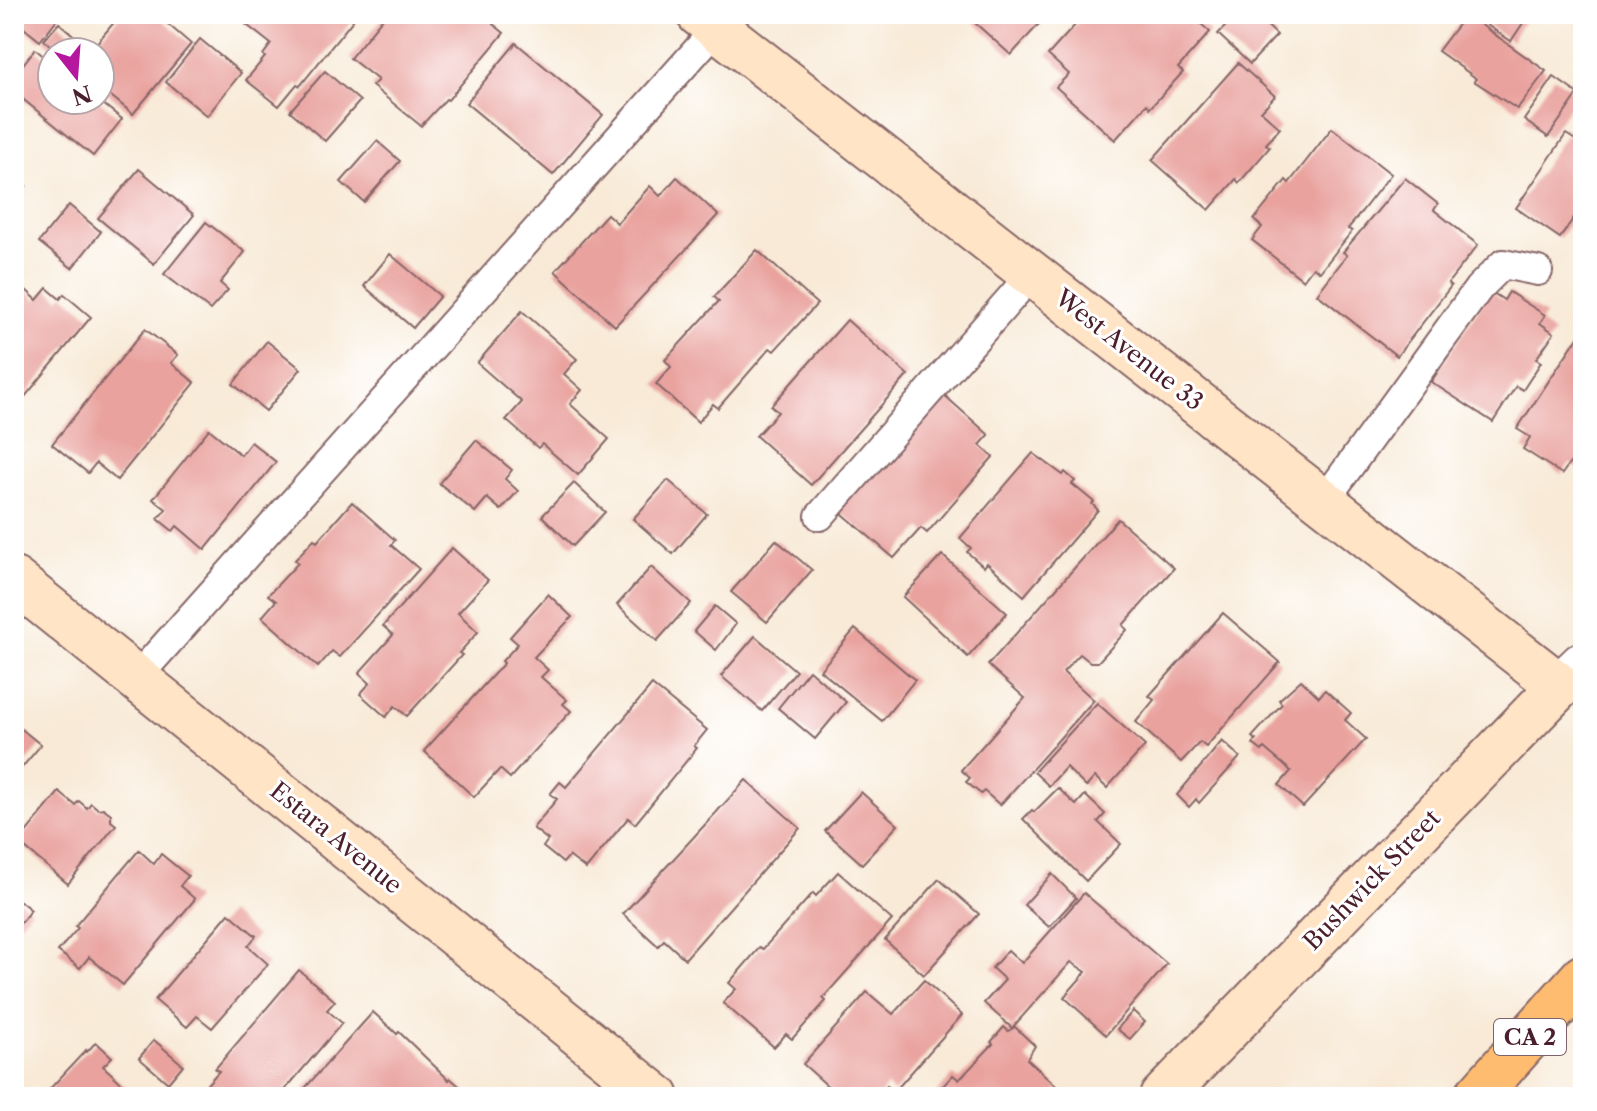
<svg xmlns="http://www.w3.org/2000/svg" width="1597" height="1111" font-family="'Libre Caslon Text',serif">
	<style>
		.building { fill: #e9a29e }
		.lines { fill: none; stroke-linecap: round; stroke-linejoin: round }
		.lane-casing { stroke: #876667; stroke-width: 32 }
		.street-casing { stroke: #876667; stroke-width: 48 }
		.secondary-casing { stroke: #876667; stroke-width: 48 }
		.highway-casing { stroke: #876667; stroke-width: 48 }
		.lane { stroke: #fff; stroke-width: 28 }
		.street { stroke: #fff; stroke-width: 44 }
		.secondary { stroke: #ffe4c6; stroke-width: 44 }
		.highway { stroke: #febc70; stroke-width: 44 }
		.labels { text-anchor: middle; stroke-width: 6; stroke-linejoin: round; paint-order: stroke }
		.shield { fill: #fff; stroke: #80626b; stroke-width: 2 }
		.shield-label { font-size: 22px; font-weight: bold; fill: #4a1f2b }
		.street-label { font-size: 24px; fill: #4a1f2b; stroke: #fff }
	</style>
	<rect width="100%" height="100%" fill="#fff"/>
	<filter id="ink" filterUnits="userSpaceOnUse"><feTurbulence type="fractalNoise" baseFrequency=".0125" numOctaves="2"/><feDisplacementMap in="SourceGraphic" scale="16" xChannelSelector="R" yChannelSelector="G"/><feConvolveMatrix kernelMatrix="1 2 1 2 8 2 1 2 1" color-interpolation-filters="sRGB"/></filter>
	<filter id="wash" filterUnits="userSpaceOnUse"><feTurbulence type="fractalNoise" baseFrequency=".006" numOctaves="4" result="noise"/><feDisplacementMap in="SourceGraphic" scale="32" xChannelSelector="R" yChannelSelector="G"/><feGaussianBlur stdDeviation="1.8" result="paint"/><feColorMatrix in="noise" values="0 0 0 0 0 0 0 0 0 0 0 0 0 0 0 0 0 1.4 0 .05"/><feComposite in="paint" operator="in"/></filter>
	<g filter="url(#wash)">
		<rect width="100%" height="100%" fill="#f8ead7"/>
		<g id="blocks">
			<g class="building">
				<polygon points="16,14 61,14 40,41 14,20"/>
				<polygon points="121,14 156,14 191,44 133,114 100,87 100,52 58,52 44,40 59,23 91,50"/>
				<polygon points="249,14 358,14 300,86 297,84 279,106 246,80 265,57 263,55 271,44 243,22"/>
				<polygon points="386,14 481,14 504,33 448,100 446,99 421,126 372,86 378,80 350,58"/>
				<polygon points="965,14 1048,14 1011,55"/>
				<polygon points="1085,14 1190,14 1210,32 1178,68 1183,72 1150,108 1147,104 1115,140 1056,87 1069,74 1048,55"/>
				<polygon points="1237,14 1255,14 1277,35 1250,64 1218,34"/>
				<polygon points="1466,14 1546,71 1517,109 1474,81 1476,79 1473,76 1438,51"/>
				<polygon points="1494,14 1529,14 1511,41 1487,25"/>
				<polygon points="200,39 241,73 207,116 166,82"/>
				<polygon points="516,43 603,115 553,175 466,103"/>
				<polygon points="35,49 52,63 52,100 98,100 122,119 93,156 14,92 14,76"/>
				<polygon points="1238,63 1275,96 1261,111 1280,128 1266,144 1270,147 1239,183 1236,179 1209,210 1152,160"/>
				<polygon points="325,71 360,101 325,141 290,111"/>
				<polygon points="1554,77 1578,94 1548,137 1524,120"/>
				<polygon points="1332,128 1391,174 1348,229 1352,231 1320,272 1313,267 1303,280 1252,240 1262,227 1254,220 1286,180 1289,183"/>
				<polygon points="1566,134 1583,145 1583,204 1560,238 1516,208"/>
				<polygon points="377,141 400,161 364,202 341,182"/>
				<polygon points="139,169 194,215 154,264 98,218"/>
				<polygon points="14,176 26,186 14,200"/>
				<polygon points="677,177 718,215 615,326 555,271 607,214 617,223 650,186 660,196"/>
				<polygon points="1405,178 1438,204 1434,210 1478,245 1448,283 1451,286 1397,356 1317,294 1347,255 1343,252"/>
				<polygon points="69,205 101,232 72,268 39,242"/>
				<polygon points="206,222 245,252 220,283 228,290 210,310 164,274"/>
				<polygon points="757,250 817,304 774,351 770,348 718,408 713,404 698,422 656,384 671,367 665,360 719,301 714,297"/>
				<polygon points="390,254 440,296 413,328 364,286"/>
				<polygon points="47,288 60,299 64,294 91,317 14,410 14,304 26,290 37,300"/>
				<polygon points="1490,291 1504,300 1509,292 1545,315 1540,323 1554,333 1536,359 1541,362 1523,390 1516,386 1493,422 1431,382"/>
				<polygon points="522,311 577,359 564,374 582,390 570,404 609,439 578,475 542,444 538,448 506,420 522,402 477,363"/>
				<polygon points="847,320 908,375 811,485 756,436 778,412 771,406"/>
				<polygon points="145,329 178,355 171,363 195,383 117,480 96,463 88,473 52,444"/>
				<polygon points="1580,334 1583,336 1583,472 1570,463 1562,474 1523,449 1530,437 1517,429"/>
				<polygon points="267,341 301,369 266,411 233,384"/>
				<polygon points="943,394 989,435 980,445 993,457 927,533 921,528 894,558 837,509"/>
				<polygon points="209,429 241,455 251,442 276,462 205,550 177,526 173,531 158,519 166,509 153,499"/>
				<polygon points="476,440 512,470 505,479 518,491 501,510 487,498 475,512 439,483"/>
				<polygon points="1033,453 1063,475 1065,472 1075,481 1072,484 1094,502 1092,504 1098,510 1024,596 987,563 984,567 967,552 971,548 960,538"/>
				<polygon points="668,480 707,514 673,554 633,519"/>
				<polygon points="574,483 605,512 573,546 542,516"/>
				<polygon points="352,502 395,540 391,545 419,569 340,657 332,651 318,667 262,617 276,601 268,595 298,563 295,560 314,539 317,542"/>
				<polygon points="1118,519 1174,568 1123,625 1127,630 1098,662 1090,662 1080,654 1063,672 1094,700 1000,805 984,791 981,794 966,782 970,778 961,770 1025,698 988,665"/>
				<polygon points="776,540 812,570 767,622 731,592"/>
				<polygon points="452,548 488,580 458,613 478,632 459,653 462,655 407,716 395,706 386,717 360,694 370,683 359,673 393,635 383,626"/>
				<polygon points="942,555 1007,613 968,657 903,597"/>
				<polygon points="651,567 691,603 657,641 617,605"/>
				<polygon points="548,594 572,617 534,657 548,670 541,677 567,700 563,704 571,711 510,778 500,769 474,797 424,751 504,663 502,661 518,644 510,637"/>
				<polygon points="715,606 736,624 716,650 694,631"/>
				<polygon points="1223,613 1280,662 1206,747 1200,742 1181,762 1136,722 1154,700 1149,696"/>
				<polygon points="855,629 915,680 882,721 820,670"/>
				<polygon points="755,636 796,671 762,711 721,676"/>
				<polygon points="809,670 846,702 815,739 778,708"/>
				<polygon points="1301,680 1319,697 1325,690 1351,713 1345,720 1366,739 1303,807 1279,785 1291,771 1264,748 1262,751 1253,744 1256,740 1252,737 1282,704 1279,700"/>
				<polygon points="652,685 707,730 694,746 697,748 635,824 628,818 586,869 569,856 563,863 543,847 548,840 533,828 557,799 550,794 560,782 566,787"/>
				<polygon points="1097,703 1145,746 1107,788 1095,777 1086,787 1066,767 1049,786 1034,772"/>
				<polygon points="14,723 41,745 14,777"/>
				<polygon points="1222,741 1240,757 1199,803 1196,799 1189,807 1177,795"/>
				<polygon points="746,780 800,828 685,959 664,940 658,946 623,914"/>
				<polygon points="1058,788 1076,805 1085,795 1105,814 1098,822 1121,844 1086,881 1023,819 1032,810 1034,812"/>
				<polygon points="59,792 75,805 79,801 87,808 91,803 98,809 103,808 111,814 111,821 116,825 68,884 18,842"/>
				<polygon points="861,792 898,825 862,864 825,831"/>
				<polygon points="139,850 154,864 161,854 188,876 180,886 195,899 123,985 89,957 80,968 58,951 78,928 75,926"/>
				<polygon points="838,872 892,920 823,998 826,1001 792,1039 786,1034 774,1047 723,1003 736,989 729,983 760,947 763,949 813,893 816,896"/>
				<polygon points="1052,874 1076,898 1049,927 1024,905"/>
				<polygon points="939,879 979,914 924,975 885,940"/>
				<polygon points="1084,893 1167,964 1106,1035 1064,997 1086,972 1071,962 1012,1028 984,1003 1005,980 992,968 1008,950 1022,963"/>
				<polygon points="14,896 31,910 14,931"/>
				<polygon points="229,913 256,936 248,946 268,964 212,1028 197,1016 187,1027 155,1000"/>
				<polygon points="299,970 335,1001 327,1010 342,1023 279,1097 210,1097 202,1090 219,1071 215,1069"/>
				<polygon points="924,980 962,1015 894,1092 887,1086 878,1097 840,1097 803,1064 867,992 893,1014"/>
				<polygon points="1133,1011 1145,1022 1130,1039 1117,1029"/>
				<polygon points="373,1012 397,1034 399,1032 449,1080 450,1078 472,1097 297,1097"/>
				<polygon points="1004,1027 1008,1031 1015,1027 1035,1046 1027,1059 1059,1088 1055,1092 1058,1095 1056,1097 933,1097 953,1075 959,1080 993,1044 991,1042"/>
				<polygon points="154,1040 183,1065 168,1083 139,1058"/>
				<polygon points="96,1042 112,1057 103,1066 128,1089 120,1097 47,1097 44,1095 86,1050 87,1052"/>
			</g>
		</g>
	</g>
	<g filter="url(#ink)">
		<use href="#blocks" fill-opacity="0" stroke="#876667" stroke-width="2"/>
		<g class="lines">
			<g class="lane-casing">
				<g id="lane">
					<polyline points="1324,501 1479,288 1503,264 1538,271"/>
					<polyline points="820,516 1032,274"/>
					<polyline points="137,677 726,18"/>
				</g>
			</g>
			<g class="street-casing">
				<polyline id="street" points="1560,686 1583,664"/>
			</g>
			<g class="secondary-casing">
				<g id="secondary">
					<polyline points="699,14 1560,686 1162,1097"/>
					<polyline points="14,580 657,1097"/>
				</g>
			</g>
			<g class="highway-casing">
				<polyline id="highway" points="1476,1097 1583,977"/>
			</g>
			<use href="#lane" class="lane"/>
			<use href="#street" class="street"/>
			<use href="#secondary" class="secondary"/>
			<use href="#highway" class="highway"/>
		</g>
	</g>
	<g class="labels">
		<rect class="shield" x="1494" y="1019" width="72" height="36" rx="6"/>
		<g class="shield-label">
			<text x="1530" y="1045">CA 2</text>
		</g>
		<g class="street-label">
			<text transform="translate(1129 350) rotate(38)" y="8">West Avenue 33</text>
			<text transform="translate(336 838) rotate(39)" y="8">Estara Avenue</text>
			<text transform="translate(1372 880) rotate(-46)" y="8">Bushwick Street</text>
		</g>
	</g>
	<rect width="1597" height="1111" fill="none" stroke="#fff" stroke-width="48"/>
	<g transform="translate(76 76) rotate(163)"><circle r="38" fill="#ffffff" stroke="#b7a5aa" stroke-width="2"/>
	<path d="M0-6L14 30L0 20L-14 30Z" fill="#b5179e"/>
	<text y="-12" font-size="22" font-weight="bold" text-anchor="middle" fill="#4a1f2b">N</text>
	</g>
</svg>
